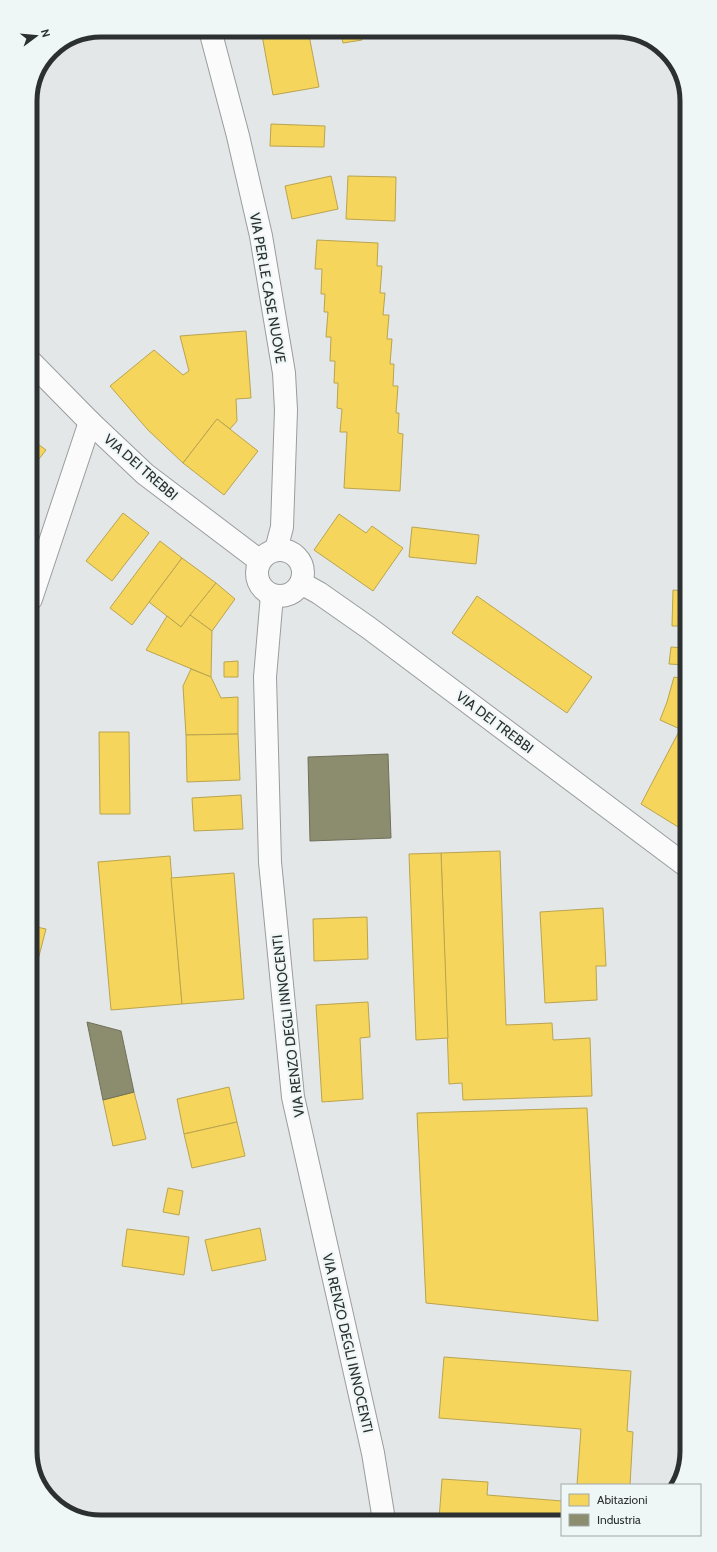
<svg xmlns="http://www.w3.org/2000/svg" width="717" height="1552" font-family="Cabin,sans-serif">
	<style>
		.homes { fill: #f6d55c; stroke: #baa44f }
		.industry { fill: #8c8c6e; stroke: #70705b }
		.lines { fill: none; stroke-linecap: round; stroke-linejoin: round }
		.minor-casing { stroke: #999d9d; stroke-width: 24 }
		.minor { stroke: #fbfbfb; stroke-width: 22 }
		.labels { text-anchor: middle; stroke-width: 4; stroke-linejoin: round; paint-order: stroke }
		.street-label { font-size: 14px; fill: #2d3030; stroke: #eef6f6 }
		.rim { fill: none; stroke: #2d3030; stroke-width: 5 }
	</style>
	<rect width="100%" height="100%" fill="#e3e7e7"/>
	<g class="homes">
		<polygon points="261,30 308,30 319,87 273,95"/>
		<polygon points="340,30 360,30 362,40 343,43"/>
		<polygon points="271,124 325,126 324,147 270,146"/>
		<polygon points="331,176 338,209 292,219 285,186"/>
		<polygon points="348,176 396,177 395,221 346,219"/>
		<polygon points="317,240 378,243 377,266 382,266 380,293 385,293 383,315 389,315 387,339 392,339 390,364 394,364 393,386 398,386 396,413 399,413 398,433 403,434 400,491 344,488 347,432 340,432 342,409 337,408 338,383 334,383 335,361 330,361 331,337 326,337 328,312 324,312 325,294 321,294 322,269 315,269"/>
		<polygon points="246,331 251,398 236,399 237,421 230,429 217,419 183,463 148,430 110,386 154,350 183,375 189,371 180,336"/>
		<polygon points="217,419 258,451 224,495 183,463"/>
		<polygon points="31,439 46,450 31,469"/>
		<polygon points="123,513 149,533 112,581 86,561"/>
		<polygon points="339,514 366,533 372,526 403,548 373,591 314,550"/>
		<polygon points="412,527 479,535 476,564 409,557"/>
		<polygon points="160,541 182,558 132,625 110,608"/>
		<polygon points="182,558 216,583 181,627 149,602"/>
		<polygon points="216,583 235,599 212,631 190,615"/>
		<polygon points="673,590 685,591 685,626 672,626"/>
		<polygon points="477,596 592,677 567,713 452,633"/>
		<polygon points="190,615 212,631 211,677 146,650 167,616 181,627"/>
		<polygon points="671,647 685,648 685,665 669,664"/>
		<polygon points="238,661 238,677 224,677 224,662"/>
		<polygon points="191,669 211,677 221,698 238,697 238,734 186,735 183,686"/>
		<polygon points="674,677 685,679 685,720 680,729 660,720 667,702"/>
		<polygon points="685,720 685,826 683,830 641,804"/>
		<polygon points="99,732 129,732 130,814 100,814"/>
		<polygon points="238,734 240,780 187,782 186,735"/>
		<polygon points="241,795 243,829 194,831 192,798"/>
		<polygon points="500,851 506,1025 552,1023 553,1040 590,1038 592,1096 463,1100 462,1083 449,1084 441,853"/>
		<polygon points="441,853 448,1038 416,1040 409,854"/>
		<polygon points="170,856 182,1004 111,1010 98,862"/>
		<polygon points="234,873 244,999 182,1004 171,878"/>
		<polygon points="603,908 606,966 596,966 597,1000 545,1003 540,912"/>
		<polygon points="367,917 368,959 314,961 313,919"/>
		<polygon points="32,926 46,929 33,979"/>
		<polygon points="368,1002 370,1037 360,1038 363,1099 322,1102 316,1005"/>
		<polygon points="229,1087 237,1122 184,1134 177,1099"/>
		<polygon points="134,1092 146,1139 113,1146 103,1100"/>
		<polygon points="587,1108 598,1321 426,1303 417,1113"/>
		<polygon points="237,1122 245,1156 192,1168 184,1134"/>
		<polygon points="168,1188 183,1191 179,1215 163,1212"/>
		<polygon points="260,1228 266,1260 212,1271 205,1240"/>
		<polygon points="127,1229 189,1237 184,1275 122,1266"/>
		<polygon points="444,1357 631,1371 627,1431 633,1432 630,1485 577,1485 581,1429 439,1418"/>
		<polygon points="442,1479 488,1482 487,1495 562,1501 562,1519 439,1520"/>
	</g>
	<g class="industry">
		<polygon points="388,754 391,838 310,841 308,757"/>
		<polygon points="87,1022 121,1031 134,1092 103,1100"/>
	</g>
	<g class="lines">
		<g class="minor-casing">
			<g id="minor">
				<polyline points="210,30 238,136 261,236 284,373 286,410 282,527 276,550"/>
				<polyline points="31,362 90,422 145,474 260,561"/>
				<circle cx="280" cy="573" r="23"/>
				<polyline points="301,583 319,593 369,628 685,865"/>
				<polyline points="272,595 265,677 270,862 293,1097 373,1453 384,1520"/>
				<polyline points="31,599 90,422"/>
			</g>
		</g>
		<use href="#minor" class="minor"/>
	</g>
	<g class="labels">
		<g class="street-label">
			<text transform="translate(268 288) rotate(80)" y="5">VIA PER LE CASE NUOVE</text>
			<text transform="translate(141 467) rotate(41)" y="5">VIA DEI TREBBI</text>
			<text transform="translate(495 722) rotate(37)" y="5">VIA DEI TREBBI</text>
			<text transform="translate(288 1026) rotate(-97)" y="5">VIA RENZO DEGLI INNOCENTI</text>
			<text transform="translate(348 1343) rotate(77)" y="5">VIA RENZO DEGLI INNOCENTI</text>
		</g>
	</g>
	<path d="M0 0H717V1552H0ZM101 37H616A64 64 0 0 1 680 101V1451A64 64 0 0 1 616 1515H101A64 64 0 0 1 37 1451V101A64 64 0 0 1 101 37Z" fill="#eef6f6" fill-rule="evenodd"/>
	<path class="rim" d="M101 37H616A64 64 0 0 1 680 101V1451A64 64 0 0 1 616 1515H101A64 64 0 0 1 37 1451V101A64 64 0 0 1 101 37Z"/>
	<rect x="561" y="1484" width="140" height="52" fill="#eef6f6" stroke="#a1a7a7"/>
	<rect x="569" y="1494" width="20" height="12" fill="#f6d55c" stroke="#a1a7a7"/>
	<text x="597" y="1504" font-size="12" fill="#2d3030">Abitazioni</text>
	<rect x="569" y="1514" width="20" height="12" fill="#8c8c6e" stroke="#a1a7a7"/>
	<text x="597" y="1524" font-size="12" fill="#2d3030">Industria</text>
	<g transform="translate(36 36) rotate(74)" stroke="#eef6f6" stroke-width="3" paint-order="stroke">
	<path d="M0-3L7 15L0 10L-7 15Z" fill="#2d3030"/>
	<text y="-6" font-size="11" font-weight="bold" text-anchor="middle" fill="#2d3030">N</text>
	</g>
</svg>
